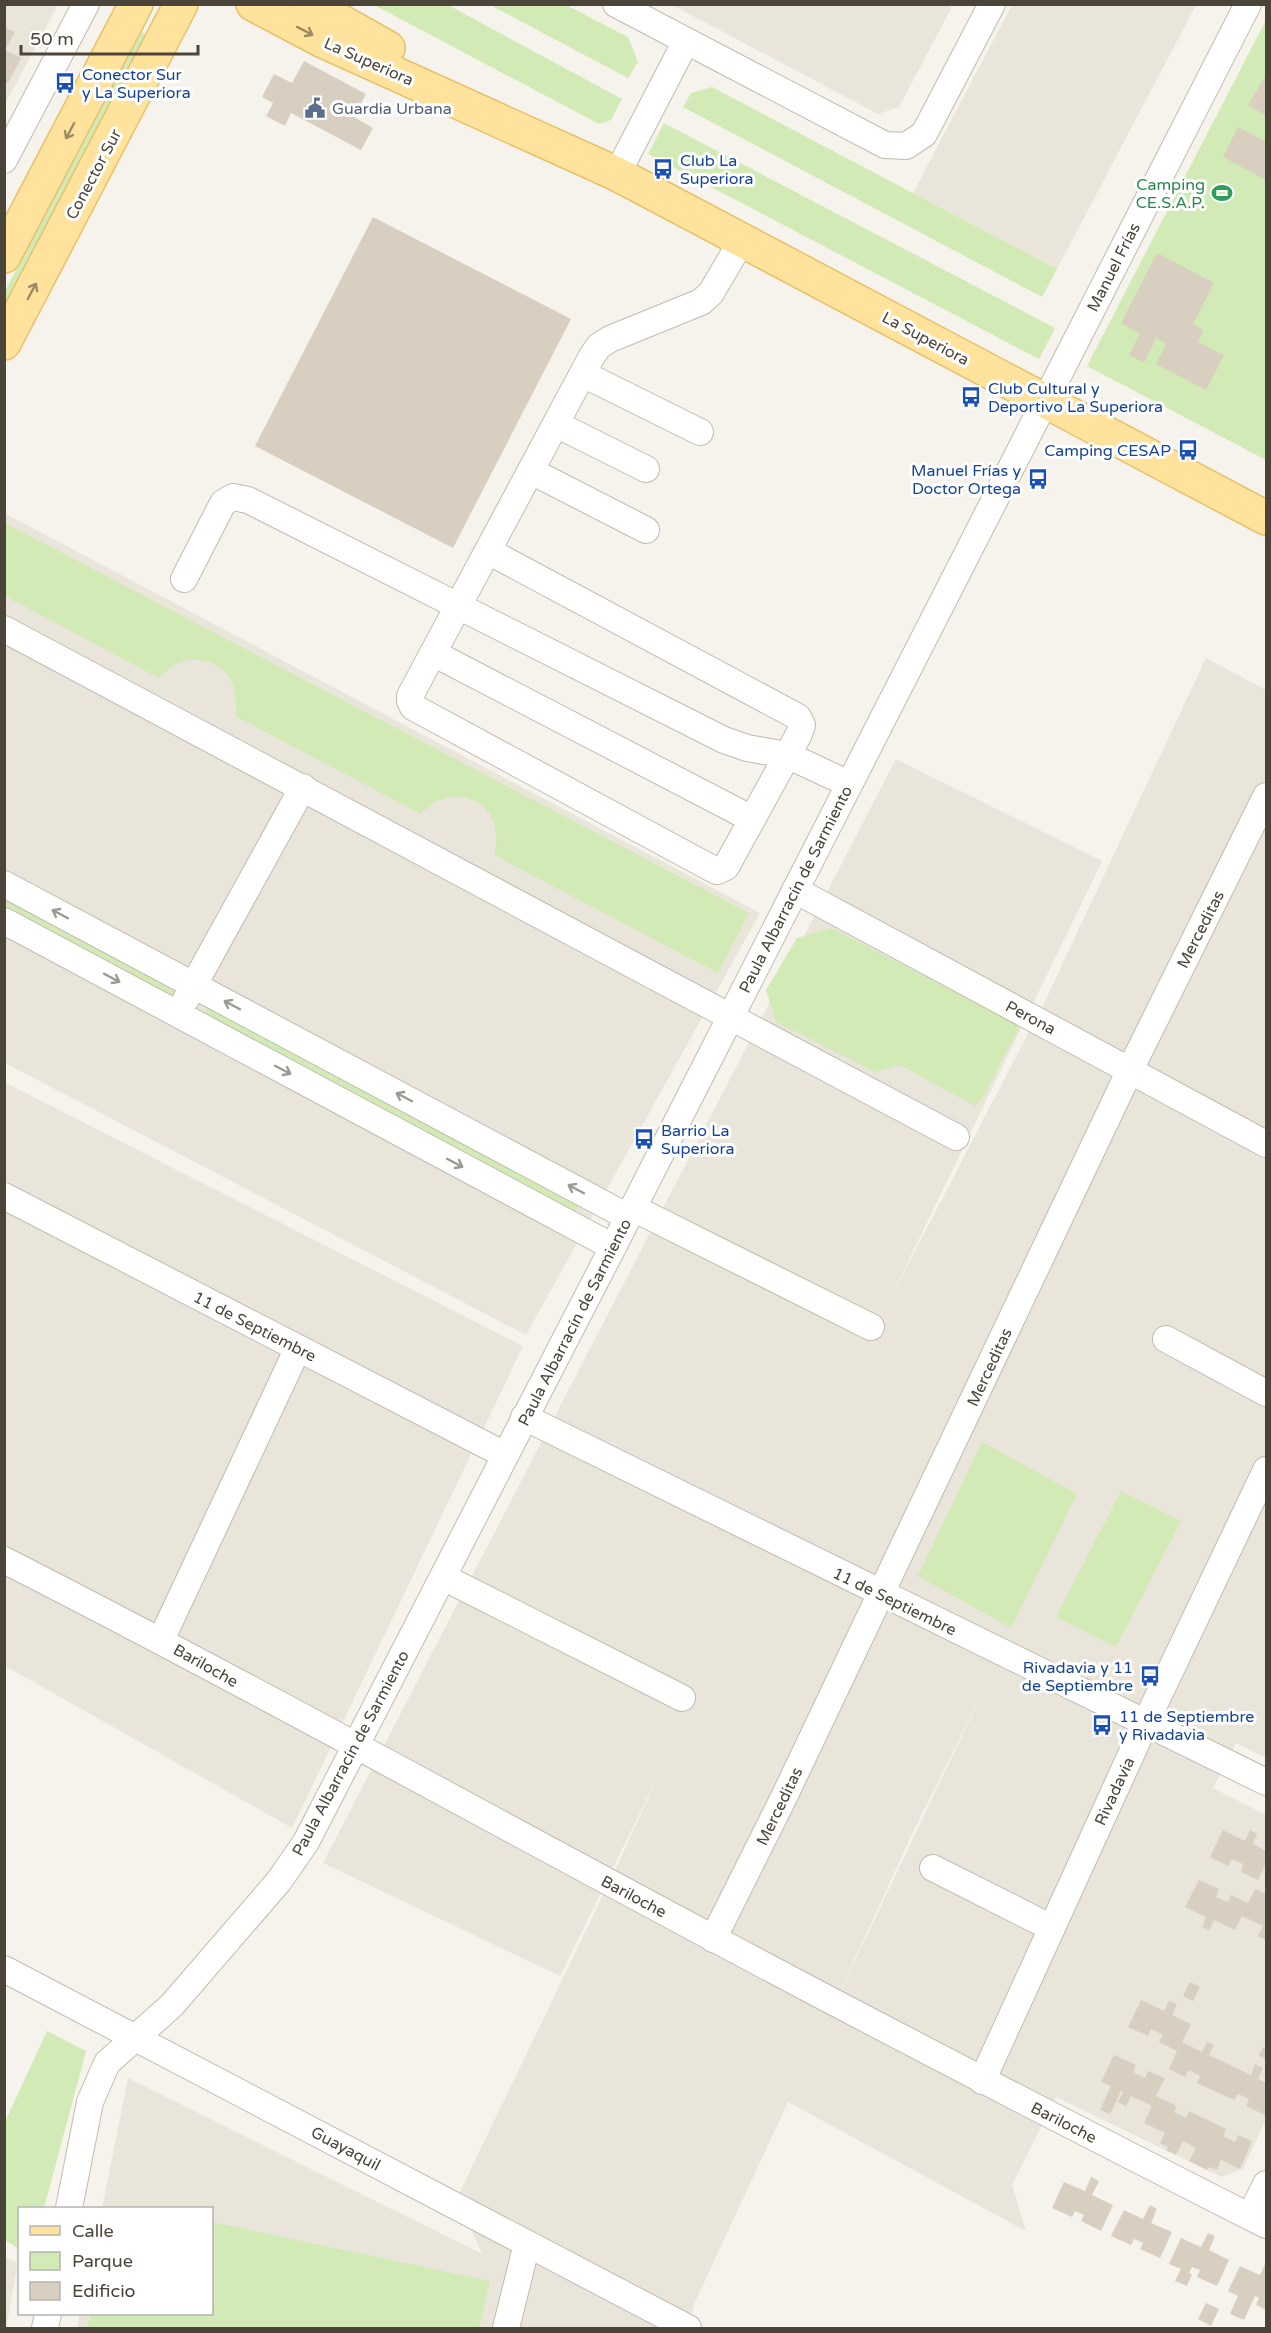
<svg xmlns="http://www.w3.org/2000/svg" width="1271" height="2333" font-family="'Varela Round',sans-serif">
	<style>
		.residential { fill: #eae5da; fill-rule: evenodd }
		.green { fill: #d2eab5 }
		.building { fill: #d8cfc1 }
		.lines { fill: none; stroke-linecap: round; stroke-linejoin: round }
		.minor-casing { stroke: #c2bbae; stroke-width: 28 }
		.major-casing { stroke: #e6c16a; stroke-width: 36 }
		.minor { stroke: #fff; stroke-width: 26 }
		.major { stroke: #ffe39c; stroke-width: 33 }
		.oneway { stroke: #9c8c66 }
		.oneway2 { stroke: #9c9892 }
		.labels { text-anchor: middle; stroke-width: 6; stroke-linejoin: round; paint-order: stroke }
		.street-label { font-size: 16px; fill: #4b4439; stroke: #fff }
		.transit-label { font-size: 16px; fill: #164399; stroke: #fff; text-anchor: start }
		.service-label { font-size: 16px; fill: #4e5e75; stroke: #fff; text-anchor: start }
		.leisure-label { font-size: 16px; fill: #27864d; stroke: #fff; text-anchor: end }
	</style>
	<rect width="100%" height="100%" fill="#f6f3ec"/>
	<g class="residential">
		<polygon points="5,5 58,5 5,104"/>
		<polygon points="950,5 951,9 899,107 878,114 672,5"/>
		<polygon points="1012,5 1196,5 1057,269 913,193"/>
		<polygon points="4,513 760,913 526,1335 5,1063"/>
		<path d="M 1206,658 L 1266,690 L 1266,1758 L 1236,1743 L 1213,1788 L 1266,1815 L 1266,2119 L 1243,2169 L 1221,2177 L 1056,2097 L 1012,2185 L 1026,2231 L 788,2102 L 694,2304 L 688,2328 L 77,2328 L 80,2314 L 212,2314 L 212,2208 L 102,2208 L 128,2078 L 482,2254 L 457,2198 L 617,1866 L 662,1768 L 560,1976 L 323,1863 L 896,759 L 1102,861 L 890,1299 L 1045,1001 ZM 986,1685 L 830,2013 L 912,1834 Z"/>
		<polygon points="4,1082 523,1346 292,1828 5,1666"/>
		<polygon points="4,2257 18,2263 6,2328 4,2328"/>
	</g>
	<g class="green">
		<polygon points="374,5 448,5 622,99 611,120 599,124"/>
		<polygon points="490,5 566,5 628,37 638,62 628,78"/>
		<polygon points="1266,20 1266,460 1087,366"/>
		<polygon points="140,31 147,35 5,308 5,291"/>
		<polygon points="712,87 1057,269 1042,297 683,107 691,93"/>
		<polygon points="664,123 1055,328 1039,359 648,154"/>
		<path d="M 5,523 L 749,913 L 718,973 L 494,855 C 509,803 453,777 421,814 L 235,716 C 240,687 227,660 195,660 C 188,660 179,661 173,666 C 168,669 163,674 159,678 L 5,596 Z"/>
		<polygon points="4,895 180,988 172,1002 5,912"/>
		<polygon points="831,928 1017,1024 1018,1029 983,1097 975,1106 900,1065 875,1072 776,1022 766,990 797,938"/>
		<polygon points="208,1005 580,1203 573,1215 203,1016"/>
		<polygon points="982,1442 1077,1494 1011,1628 918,1576"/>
		<polygon points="1121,1491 1181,1521 1116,1647 1056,1617"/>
		<polygon points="47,2031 86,2051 44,2208 20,2208 19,2249 5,2240 5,2122"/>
		<polygon points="212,2222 490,2281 479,2328 87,2328 91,2314 212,2314"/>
	</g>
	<g class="building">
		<polygon points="4,27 15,32 5,50 21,58 8,83 4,82"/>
		<polygon points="304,61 366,94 354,117 373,128 361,150 291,113 285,126 266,116 273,103 262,97 274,74 292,83"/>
		<polygon points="1264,78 1266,79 1266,116 1248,105"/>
		<polygon points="1238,127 1266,142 1266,180 1223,157"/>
		<polygon points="373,217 571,319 453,548 255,446"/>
		<polygon points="1157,253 1214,283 1193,324 1204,330 1198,342 1224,355 1206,390 1156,364 1166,344 1156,338 1144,363 1129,355 1140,334 1121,323"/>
		<polygon points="1223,1830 1245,1841 1250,1830 1257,1834 1253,1844 1266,1851 1266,1863 1258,1880 1241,1872 1243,1864 1232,1859 1228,1866 1210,1857"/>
		<polygon points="1199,1880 1219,1889 1216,1897 1228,1902 1231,1895 1248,1903 1255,1889 1266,1894 1266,1940 1258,1936 1263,1926 1242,1916 1235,1930 1214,1920 1209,1930 1202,1927 1206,1917 1185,1907"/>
		<polygon points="1190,1982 1200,1987 1193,2001 1183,1996"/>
		<polygon points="1141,2000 1164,2011 1169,2001 1177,2004 1172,2015 1191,2024 1182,2042 1202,2052 1207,2042 1214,2045 1209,2055 1251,2075 1255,2064 1263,2068 1258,2079 1266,2083 1265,2115 1246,2106 1249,2099 1238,2094 1234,2100 1197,2083 1200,2076 1189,2070 1185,2077 1169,2069 1177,2051 1159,2042 1163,2035 1151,2029 1148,2036 1128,2027"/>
		<polygon points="1263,2047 1266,2049 1266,2059 1259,2056"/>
		<polygon points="1114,2055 1136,2065 1133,2072 1145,2078 1148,2071 1165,2078 1156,2096 1177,2106 1174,2112 1186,2118 1189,2111 1226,2129 1223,2136 1235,2142 1238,2135 1252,2141 1240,2169 1221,2160 1217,2170 1209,2167 1207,2170 1189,2161 1196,2148 1183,2141 1176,2155 1166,2150 1168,2147 1160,2143 1165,2133 1144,2123 1152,2106 1131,2096 1126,2106 1118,2102 1123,2092 1121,2091 1110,2114 1100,2110 1111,2086 1101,2082"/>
		<polygon points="1091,2177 1099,2181 1092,2195 1113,2205 1101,2231 1081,2221 1084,2215 1075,2211 1072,2217 1052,2208 1064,2182 1085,2191"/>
		<polygon points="1150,2205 1157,2209 1151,2223 1172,2232 1160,2258 1140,2249 1143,2243 1134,2239 1131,2245 1111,2236 1124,2210 1143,2219"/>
		<polygon points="1208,2233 1215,2236 1209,2250 1229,2260 1217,2286 1197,2277 1200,2270 1192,2267 1189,2273 1192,2274 1187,2286 1175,2281 1181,2269 1169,2264 1181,2238 1201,2247"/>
		<polygon points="1266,2262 1266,2310 1256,2305 1259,2298 1255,2296 1244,2320 1230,2314 1238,2296 1228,2291 1240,2266 1260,2275"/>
		<polygon points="1206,2303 1219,2309 1211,2326 1198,2319"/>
	</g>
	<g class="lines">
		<g class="minor-casing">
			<g id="minor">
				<polyline points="616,4 885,145 906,146 924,134 992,4"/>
				<polyline points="4,160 86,4"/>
				<polyline points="617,174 686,41"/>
				<polyline points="583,374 700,432"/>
				<polyline points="556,424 646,469"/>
				<polyline points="531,471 646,530"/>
				<polyline points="488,551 798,717 802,725 799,734 726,867 717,871 709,867 413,707 410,701 410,696 592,356 599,346 610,339 701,302 711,293 742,240"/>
				<polyline points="184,579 223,503 233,497 248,500 724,740 747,748 787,755 849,784"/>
				<path d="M 4,629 C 323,797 638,969 956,1137"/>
				<polyline points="433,653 752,819"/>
				<polyline points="4,884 628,1217"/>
				<polyline points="795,890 1266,1144"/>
				<polyline points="4,921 613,1247"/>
				<polyline points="186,999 303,787"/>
				<polyline points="4,1196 505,1455"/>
				<polyline points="633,1208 871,1327"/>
				<polyline points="1166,1339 1266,1393"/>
				<polyline points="524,1417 1266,1782"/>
				<path d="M 4,1560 C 243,1682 477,1812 713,1938 C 896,2036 1081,2131 1266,2225"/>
				<polyline points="443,1577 682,1698"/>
				<polyline points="161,1640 298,1348"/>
				<polyline points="933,1868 1052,1928"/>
				<polyline points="713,1939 784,1797 1130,1070 1266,796"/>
				<polyline points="4,1969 688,2328"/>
				<polyline points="982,2081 1145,1724 1266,1470"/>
				<polyline points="69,2208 90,2102 107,2063 172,2005 279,1881 306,1842 613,1247 1248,4"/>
				<polyline points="1250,2217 1266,2184"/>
				<polyline points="45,2328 48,2314"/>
				<polyline points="506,2328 527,2244"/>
			</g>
		</g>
		<g class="major-casing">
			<g id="major">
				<polyline points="253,4 321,40 617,174 1266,518"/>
				<polyline points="310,4 388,48"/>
				<polyline points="4,256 136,4"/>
				<polyline points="4,343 181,4"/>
			</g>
		</g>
		<use href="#minor" class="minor"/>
		<use href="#major" class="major"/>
	</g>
	<defs><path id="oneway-shaft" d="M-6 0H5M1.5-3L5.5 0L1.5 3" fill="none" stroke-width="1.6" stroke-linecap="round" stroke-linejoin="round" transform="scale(1.5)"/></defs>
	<g class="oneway">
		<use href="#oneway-shaft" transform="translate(305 31) rotate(27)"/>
		<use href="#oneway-shaft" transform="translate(70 131) rotate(118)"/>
		<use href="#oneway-shaft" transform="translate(32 291) rotate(-62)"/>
	</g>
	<g class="oneway2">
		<use href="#oneway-shaft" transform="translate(60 914) rotate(-152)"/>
		<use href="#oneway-shaft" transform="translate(112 978) rotate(28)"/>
		<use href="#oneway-shaft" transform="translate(232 1005) rotate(-152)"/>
		<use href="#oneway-shaft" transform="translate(283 1070) rotate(28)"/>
		<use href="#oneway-shaft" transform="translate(404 1097) rotate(-152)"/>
		<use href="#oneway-shaft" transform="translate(455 1163) rotate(28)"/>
		<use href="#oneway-shaft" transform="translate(576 1189) rotate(-152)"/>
	</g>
	<defs>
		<g id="bus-bare" transform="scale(1.62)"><path d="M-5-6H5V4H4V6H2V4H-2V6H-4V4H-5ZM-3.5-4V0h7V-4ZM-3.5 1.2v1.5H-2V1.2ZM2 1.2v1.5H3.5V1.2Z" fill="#1a4fb4" stroke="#fff" stroke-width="2.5" paint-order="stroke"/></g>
		<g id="civic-bare" transform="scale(1.62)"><path d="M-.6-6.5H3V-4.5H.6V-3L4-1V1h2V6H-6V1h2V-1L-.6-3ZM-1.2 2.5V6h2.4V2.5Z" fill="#5c6f8a" stroke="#fff" stroke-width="2.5" paint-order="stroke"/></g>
		<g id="stadium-bare" transform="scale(1.62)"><path d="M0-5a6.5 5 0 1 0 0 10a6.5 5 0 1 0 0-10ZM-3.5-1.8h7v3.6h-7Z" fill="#2e9e5b" stroke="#fff" stroke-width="2.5" paint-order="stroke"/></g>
	</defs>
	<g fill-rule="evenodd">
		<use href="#bus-bare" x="65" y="83"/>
		<use href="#civic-bare" x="315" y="108"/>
		<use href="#bus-bare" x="663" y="169"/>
		<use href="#stadium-bare" x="1222" y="193"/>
		<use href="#bus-bare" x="971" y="397"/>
		<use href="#bus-bare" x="1188" y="450"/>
		<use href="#bus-bare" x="1038" y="479"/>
		<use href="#bus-bare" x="644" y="1139"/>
		<use href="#bus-bare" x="1150" y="1676"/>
		<use href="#bus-bare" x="1102" y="1725"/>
	</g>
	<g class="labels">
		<g class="street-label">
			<text transform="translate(369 61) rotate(24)" y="6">La Superiora</text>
			<text transform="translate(93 174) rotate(-62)" y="6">Conector Sur</text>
			<text transform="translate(1113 267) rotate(-63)" y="6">Manuel Frías</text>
			<text transform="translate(926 338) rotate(28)" y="6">La Superiora</text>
			<text transform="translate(795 889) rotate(-63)" y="6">Paula Albarracín de Sarmiento</text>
			<text transform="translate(1200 929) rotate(-63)" y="6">Merceditas</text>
			<text transform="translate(1031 1017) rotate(28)" y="6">Perona</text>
			<text transform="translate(574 1322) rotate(-63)" y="6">Paula Albarracín de Sarmiento</text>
			<text transform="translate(255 1326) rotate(27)" y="6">11 de Septiembre</text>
			<text transform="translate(989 1367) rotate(-65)" y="6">Merceditas</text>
			<text transform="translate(895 1601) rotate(26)" y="6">11 de Septiembre</text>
			<text transform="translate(206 1665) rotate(29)" y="6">Bariloche</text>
			<text transform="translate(350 1753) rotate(-62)" y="6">Paula Albarracín de Sarmiento</text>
			<text transform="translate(1114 1791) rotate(-65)" y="6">Rivadavia</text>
			<text transform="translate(779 1806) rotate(-64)" y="6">Merceditas</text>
			<text transform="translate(634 1896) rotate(28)" y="6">Bariloche</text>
			<text transform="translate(1064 2122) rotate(27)" y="6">Bariloche</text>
			<text transform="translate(346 2148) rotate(28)" y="6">Guayaquil</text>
		</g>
		<g class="transit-label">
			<text x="82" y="80">Conector Sur<tspan x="82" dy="18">y La Superiora</tspan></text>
			<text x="680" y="166">Club La<tspan x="680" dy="18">Superiora</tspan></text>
			<text x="988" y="394">Club Cultural y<tspan x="988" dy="18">Deportivo La Superiora</tspan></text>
			<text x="1171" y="456" text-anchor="end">Camping CESAP</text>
			<text x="1021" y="476" text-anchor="end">Manuel Frías y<tspan x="1021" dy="18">Doctor Ortega</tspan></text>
			<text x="661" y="1136">Barrio La<tspan x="661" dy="18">Superiora</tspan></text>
			<text x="1133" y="1673" text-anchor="end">Rivadavia y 11<tspan x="1133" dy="18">de Septiembre</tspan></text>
			<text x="1119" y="1722">11 de Septiembre<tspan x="1119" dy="18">y Rivadavia</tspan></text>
		</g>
		<g class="service-label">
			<text x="332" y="114">Guardia Urbana</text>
		</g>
		<g class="leisure-label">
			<text x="1205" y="190">Camping<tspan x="1205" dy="18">CE.S.A.P.</tspan></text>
		</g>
	</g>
	<rect width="1271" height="2333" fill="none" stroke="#4b4439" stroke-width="12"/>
	<rect x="18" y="2207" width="195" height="108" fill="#ffffff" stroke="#b7b4b0" stroke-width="1.5"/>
	<rect x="30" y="2226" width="30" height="9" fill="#ffe39c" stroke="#b7b4b0" stroke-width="1.5"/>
	<text x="72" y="2237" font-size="18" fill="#4b4439">Calle</text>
	<rect x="30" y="2252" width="30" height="18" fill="#d2eab5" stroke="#b7b4b0" stroke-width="1.5"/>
	<text x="72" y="2267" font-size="18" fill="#4b4439">Parque</text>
	<rect x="30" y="2282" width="30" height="18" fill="#d8cfc1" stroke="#b7b4b0" stroke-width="1.5"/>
	<text x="72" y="2297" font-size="18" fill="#4b4439">Edificio</text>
	<path d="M21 45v9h177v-9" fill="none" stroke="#4b4439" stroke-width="3"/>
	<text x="30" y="45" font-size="18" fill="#4b4439" stroke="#ffffff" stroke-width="4.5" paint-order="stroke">50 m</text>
</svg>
